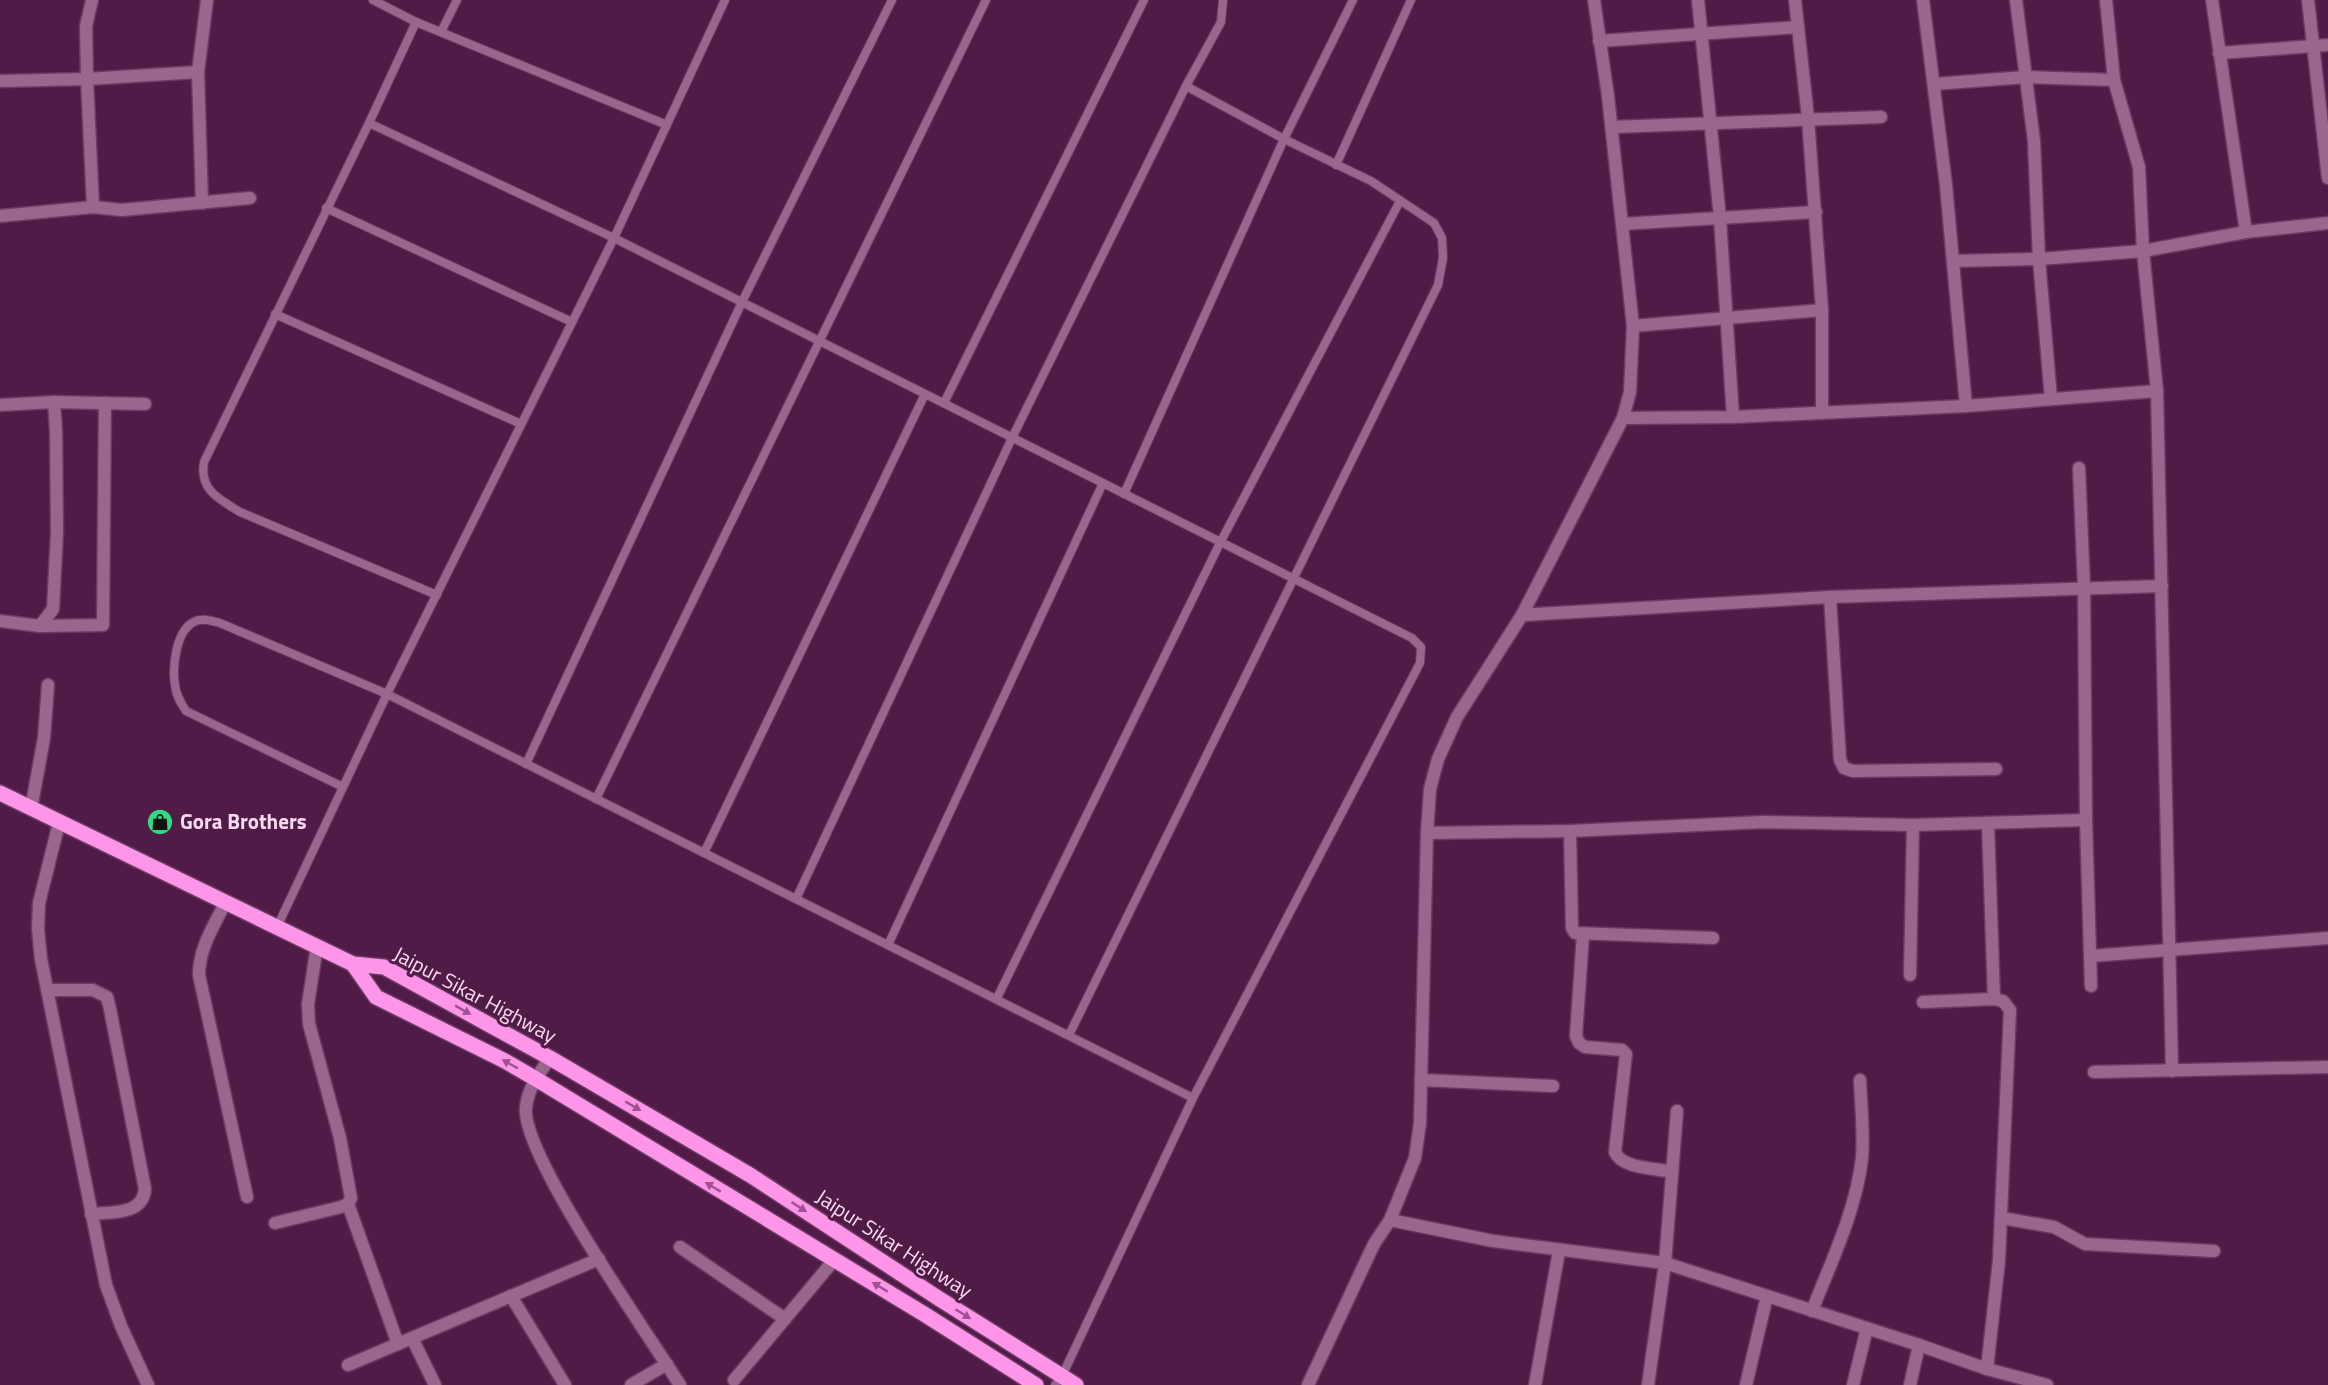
<svg xmlns="http://www.w3.org/2000/svg" width="2328" height="1385" font-family="'Titillium Web',sans-serif">
	<style>
		.lines { fill: none; stroke-linecap: round; stroke-linejoin: round }
		.service-casing { stroke: #6b3a62; stroke-width: 10 }
		.minor-casing { stroke: #6b3a62; stroke-width: 15 }
		.primary-casing { stroke: #6b3a62; stroke-width: 18 }
		.service { stroke: #99668e; stroke-width: 8 }
		.minor { stroke: #99668e; stroke-width: 12 }
		.primary { stroke: #fe95e9; stroke-width: 15 }
		.oneway { fill: #9e5290 }
		.labels { text-anchor: middle; stroke-width: 6; stroke-linejoin: round; paint-order: stroke }
		.poi-label { font-size: 21px; font-weight: bold; fill: #f9d8f1; stroke: #501c47; text-anchor: start }
		.street-label { font-size: 21px; fill: #f9d8f1; stroke: #501c47 }
	</style>
	<rect width="100%" height="100%" fill="#501c47"/>
	<g class="lines">
		<g class="service-casing">
			<g id="service">
				<polyline points="373,0 416,22 667,125"/>
				<path d="M 416,22 L 369,123 L 204,462 C 199,490 219,499 240,512 L 437,595"/>
				<polyline points="441,32 457,0"/>
				<polyline points="369,123 614,238 1412,638 1421,647 1420,663 1193,1098 1062,1376 1055,1385"/>
				<polyline points="1336,165 1411,0"/>
				<polyline points="326,208 572,322"/>
				<polyline points="275,314 521,424"/>
				<polyline points="944,403 1144,0"/>
				<polyline points="1124,494 1284,139 1353,0"/>
				<polyline points="526,764 742,302 892,0"/>
				<path d="M 343,787 L 186,711 C 180,702 176,695 175,685 C 172,667 176,633 192,623 C 201,617 211,621 220,623 L 387,694 L 1193,1098"/>
				<polyline points="596,799 986,0"/>
				<polyline points="704,853 925,394"/>
				<polyline points="796,899 1012,438 1186,86 1221,22 1223,0"/>
				<polyline points="277,927 387,694 614,238 725,0"/>
				<polyline points="888,945 1103,483"/>
				<polyline points="997,998 1220,543 1400,201"/>
				<polyline points="1069,1035 1438,285 1443,258 1442,238 1434,223 1371,181 1284,139 1186,86"/>
			</g>
		</g>
		<g class="minor-casing">
			<g id="minor">
				<polyline points="1698,0 1720,218 1733,417"/>
				<polyline points="1923,0 1946,185 1966,406"/>
				<polyline points="2016,0 2034,141 2039,259 2051,399"/>
				<polyline points="2106,0 2114,80 2139,167 2143,251 2157,391 2172,1071"/>
				<polyline points="2212,0 2246,232 2328,223"/>
				<polyline points="2308,0 2328,178"/>
				<polyline points="1599,41 1798,27"/>
				<polyline points="2219,53 2328,45"/>
				<polyline points="198,72 202,203"/>
				<polyline points="0,81 87,79 86,26 92,0"/>
				<polyline points="1934,84 2026,77 2114,80"/>
				<polyline points="1612,127 1881,117"/>
				<polyline points="93,207 87,79 198,72 207,0"/>
				<polyline points="0,216 93,207 122,210 250,198"/>
				<polyline points="1622,224 1816,212"/>
				<polyline points="1953,261 2039,259 2143,251 2246,232"/>
				<polyline points="1822,310 1822,413"/>
				<polyline points="1633,326 1822,310 1808,118 1795,0"/>
				<polyline points="0,405 54,402 145,404"/>
				<polyline points="1623,418 1733,417 1966,406 2157,391"/>
				<polyline points="2079,468 2084,587 2086,820 2091,986"/>
				<polyline points="1830,597 1840,760 1844,768 1853,771 1996,769"/>
				<polyline points="1522,615 1830,597 2162,586"/>
				<polyline points="0,621 40,626 53,609 57,532 56,431 54,402"/>
				<polyline points="40,626 103,625 105,403"/>
				<polyline points="31,809 44,738 48,685"/>
				<polyline points="59,823 39,903 38,929 41,959 106,1285 121,1326 148,1385"/>
				<polyline points="1988,824 1994,999"/>
				<polyline points="1570,831 1572,928 1575,933 1713,938"/>
				<polyline points="1427,833 1570,831 1763,822 1913,825 2086,820"/>
				<path d="M 225,903 C 214,926 199,948 199,975 L 247,1197"/>
				<path d="M 1583,934 L 1576,1036 L 1579,1043 L 1585,1047 L 1622,1050 L 1626,1054 L 1615,1152 C 1622,1169 1656,1168 1672,1172"/>
				<polyline points="2090,956 2328,938"/>
				<polyline points="1910,975 1913,825"/>
				<path d="M 47,990 L 93,990 L 107,997 L 110,1009 L 145,1189 C 143,1215 112,1212 91,1214"/>
				<polyline points="1923,1002 1994,999 2003,1001 2010,1010 1999,1260 1987,1369"/>
				<path d="M 550,1058 C 540,1072 528,1088 526,1107 C 520,1153 650,1337 680,1385"/>
				<polyline points="2094,1072 2328,1067"/>
				<polyline points="1421,1080 1553,1086"/>
				<polyline points="348,1204 398,1344"/>
				<polyline points="2002,1218 2054,1227 2085,1244 2214,1251"/>
				<polyline points="1390,1220 1493,1241 1665,1263 1919,1345 1987,1369 2047,1385"/>
				<polyline points="275,1223 341,1207 348,1204 351,1198 340,1138 309,1024 308,1004 317,946"/>
				<polyline points="680,1247 785,1319"/>
				<polyline points="511,1296 565,1385"/>
				<path d="M 1812,1311 C 1831,1262 1856,1211 1862,1158 C 1864,1133 1861,1105 1860,1080"/>
				<polyline points="412,1338 435,1385"/>
				<polyline points="348,1365 599,1259"/>
				<polyline points="734,1380 834,1260"/>
				<polyline points="631,1385 667,1364"/>
				<polyline points="1308,1385 1374,1244 1390,1220 1415,1158 1420,1123 1427,833 1430,789 1438,759 1457,717 1522,615 1623,418 1630,392 1633,326 1608,96 1594,0"/>
				<polyline points="1535,1385 1559,1251"/>
				<polyline points="1648,1385 1665,1263 1677,1111"/>
				<polyline points="1746,1385 1767,1296"/>
				<polyline points="1853,1385 1867,1328"/>
				<polyline points="1910,1385 1919,1345"/>
			</g>
		</g>
		<g class="primary-casing">
			<g id="primary">
				<polyline points="0,793 353,964 384,967 550,1058 750,1175 938,1298 1076,1385"/>
				<polyline points="353,964 376,997 505,1061 536,1079 924,1314 1036,1385"/>
			</g>
		</g>
		<use href="#service" class="service"/>
		<use href="#minor" class="minor"/>
		<use href="#primary" class="primary"/>
	</g>
	<defs><path id="oneway-solid" d="M-6-.8H1V-3.2L6.5 0L1 3.2V.8H-6Z" transform="scale(1.5)"/></defs>
	<g class="oneway">
		<use href="#oneway-solid" transform="translate(463 1010) rotate(29)"/>
		<use href="#oneway-solid" transform="translate(510 1064) rotate(-151)"/>
		<use href="#oneway-solid" transform="translate(633 1106) rotate(30)"/>
		<use href="#oneway-solid" transform="translate(713 1187) rotate(-149)"/>
		<use href="#oneway-solid" transform="translate(799 1207) rotate(33)"/>
		<use href="#oneway-solid" transform="translate(880 1287) rotate(-149)"/>
		<use href="#oneway-solid" transform="translate(963 1314) rotate(32)"/>
	</g>
	<defs>
		<g id="shop-disc" transform="scale(1.35)"><circle r="9.5" fill="#33d882" stroke="#501c47"/><path d="M-5-2.5h2.3a2.7 3.5 0 0 1 5.4 0H5L5.5 6h-11ZM-1.5-2.5h3a1.5 2.3 0 0 0-3 0Z" fill="#111"/></g>
	</defs>
	<g fill-rule="evenodd">
		<use href="#shop-disc" x="160" y="822"/>
	</g>
	<g class="labels">
		<g class="poi-label">
			<text x="180" y="829">Gora Brothers</text>
		</g>
		<g class="street-label">
			<text transform="translate(475 995) rotate(28)" y="7">Jaipur Sikar Highway</text>
			<text transform="translate(894 1244) rotate(33)" y="7">Jaipur Sikar Highway</text>
		</g>
	</g>
</svg>
